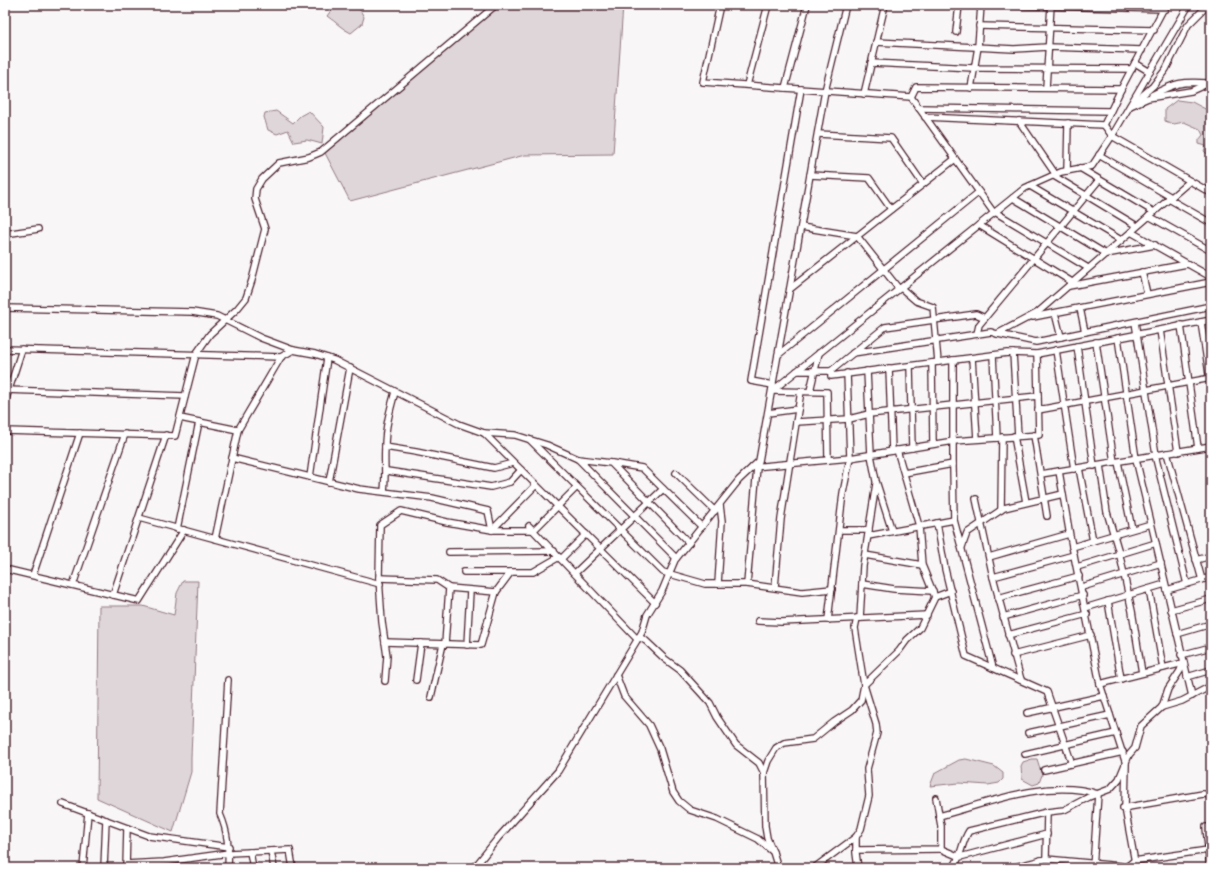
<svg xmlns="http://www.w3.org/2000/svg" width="1216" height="873" font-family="Itim,sans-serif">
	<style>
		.green { fill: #ded6d9; stroke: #947a82 }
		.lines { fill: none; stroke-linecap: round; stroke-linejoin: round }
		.street-casing { stroke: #4a1f2b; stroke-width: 8 }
		.street { stroke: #fff; stroke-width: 5.5 }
	</style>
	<rect width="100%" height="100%" fill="#f8f6f7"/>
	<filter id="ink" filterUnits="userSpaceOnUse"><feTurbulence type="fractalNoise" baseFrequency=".025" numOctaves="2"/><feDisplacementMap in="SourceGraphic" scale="8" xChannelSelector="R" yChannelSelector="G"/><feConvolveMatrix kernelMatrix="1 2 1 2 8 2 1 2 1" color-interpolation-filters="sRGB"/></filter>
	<g filter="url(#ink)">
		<g class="green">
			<path d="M 335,5 L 357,5 L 364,17 L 362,24 L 351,33 C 342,29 336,22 327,16 Z"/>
			<polygon points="500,5 623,5 613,154 525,155 350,201 325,153"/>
			<polygon points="1177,100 1192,102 1211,112 1211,155 1206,153 1204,151 1206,146 1199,144 1199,140 1203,135 1200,129 1184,122 1174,124 1165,121 1165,109"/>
			<polygon points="276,111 293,123 300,116 309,111 324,127 322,144 307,140 294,142 288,130 277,134 268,130 264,117 265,113"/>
			<polygon points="183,581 198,581 191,757 191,772 173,832 97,798 99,606 143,606 174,615 177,593"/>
			<polygon points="966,759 994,766 1003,773 1003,779 999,783 988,785 959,783 930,786 935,773 959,760"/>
			<polygon points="1032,759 1037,759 1042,775 1039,783 1033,785 1022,779 1021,766 1023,762"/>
		</g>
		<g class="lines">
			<g class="street-casing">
				<g id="street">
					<polyline points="720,5 703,82 911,97 994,213"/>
					<polyline points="1001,5 1165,9"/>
					<polyline points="1208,5 1188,25 1166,69 1153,86 1130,106 1148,98 1191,91 1211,82"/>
					<polyline points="979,26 1154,30"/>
					<polyline points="956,32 959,5"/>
					<polyline points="876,42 1014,49 1048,47 1142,50"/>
					<polyline points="871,63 974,68 1132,69"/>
					<polyline points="1135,63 1150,72"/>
					<polyline points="747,85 768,5"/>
					<polyline points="785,88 807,5"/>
					<polyline points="971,88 978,47 981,5"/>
					<polyline points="1046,88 1051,5"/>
					<polyline points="864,94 885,5"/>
					<path d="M 1152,95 C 1175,83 1182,81 1208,83"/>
					<polyline points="911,97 916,87 1121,89"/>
					<polyline points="919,108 1110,111"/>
					<polyline points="925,117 1104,125 1112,136 1211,193"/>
					<polyline points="1019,121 1056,175"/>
					<polyline points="1104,125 1121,89 1165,6"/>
					<polyline points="818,134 891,138 923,184"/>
					<polyline points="1099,155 1171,197"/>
					<polyline points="1080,168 1154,212"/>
					<polyline points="1067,171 1068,123"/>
					<polyline points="810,175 869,178 891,209"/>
					<polyline points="1054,176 1137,226"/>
					<polyline points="1030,186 1121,240"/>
					<polyline points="1013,198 1106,254 1155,245"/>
					<polyline points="1169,199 1211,223"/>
					<polyline points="995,212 1088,268"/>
					<polyline points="1149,216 1211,251"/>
					<polyline points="979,225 1072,282"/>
					<polyline points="801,227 857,236 899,289"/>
					<polyline points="1131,232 1211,277"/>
					<polyline points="5,234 38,229"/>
					<polyline points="1142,272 1147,294"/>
					<polyline points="1069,286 1187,264"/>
					<polyline points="901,288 916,301 933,307 938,362"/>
					<polyline points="790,289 955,159"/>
					<polyline points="5,308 192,312 217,316 261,338 293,350 315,354 334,360 459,424 484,433 655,603"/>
					<polyline points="1080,308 1085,332"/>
					<polyline points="1055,313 1061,337"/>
					<polyline points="1033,317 1211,282"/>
					<polyline points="985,318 976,314 885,327 831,371 831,376 1008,353 1037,354 1211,320"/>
					<polyline points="1135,322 1156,455"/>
					<polyline points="1201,322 1211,387"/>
					<polyline points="1181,325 1198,448"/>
					<polyline points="1160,330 1178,452"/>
					<polyline points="977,334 979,325 1099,180"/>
					<polyline points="998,334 1036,342 1211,306"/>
					<polyline points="1118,338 1136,459 1192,696"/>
					<polyline points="1096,342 1114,462"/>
					<polyline points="1077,346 1094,466"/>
					<polyline points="5,349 281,357"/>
					<polyline points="1056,350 1074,469"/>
					<polyline points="853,353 991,332 997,334 1037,313 1190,181"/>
					<polyline points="1013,353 1018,436"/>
					<polyline points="778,355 979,192"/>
					<polyline points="993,355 997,438"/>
					<polyline points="972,358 977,439"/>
					<polyline points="953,360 953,467 954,520 993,668"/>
					<polyline points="932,363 933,444"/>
					<polyline points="910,366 912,448"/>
					<polyline points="889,368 892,451"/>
					<polyline points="797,371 831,371"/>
					<polyline points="867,371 871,455 876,481 892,531"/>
					<polyline points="773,385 751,381 801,89"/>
					<polyline points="5,390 185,396"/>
					<polyline points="772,391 1025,188 1061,172 1092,166 1112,136 1189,5"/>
					<polyline points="772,391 827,392 828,460"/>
					<polyline points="810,391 819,353"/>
					<polyline points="5,402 22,349"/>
					<polyline points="1038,410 1211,378"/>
					<polyline points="768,413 798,409"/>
					<polyline points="180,418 238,430"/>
					<polyline points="796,422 849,419 869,414 1038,396"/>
					<polyline points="5,431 175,436 196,354 210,334 237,309 246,298 252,280 265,229 255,199 256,189 262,179 279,163 309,157 321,152 496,5"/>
					<polyline points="484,433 515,435 547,445 578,459 676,558"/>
					<polyline points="1034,435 1047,516"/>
					<polyline points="1014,436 1026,502"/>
					<polyline points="530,440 663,572 705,584 747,584 802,592 832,589"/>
					<polyline points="385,447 416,452 494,468 513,463"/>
					<polyline points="897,450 919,526 922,565 935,597"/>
					<polyline points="1167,453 1202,580"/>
					<polyline points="1155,455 1187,584"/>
					<polyline points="232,458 359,489 432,498 488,511 492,530"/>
					<polyline points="578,459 611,463 689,543"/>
					<polyline points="1118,462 1132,529"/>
					<polyline points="612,463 642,468 702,527"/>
					<polyline points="1100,465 1107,512 1120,556 1132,611 1142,673"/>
					<polyline points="753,467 850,458 954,441 1039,435 1037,354"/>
					<polyline points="1079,468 1093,541"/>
					<polyline points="387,471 491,487 510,482 521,470"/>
					<polyline points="1059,471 1070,536 1100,684 1126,764 1125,808 1136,868"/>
					<polyline points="676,473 715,511"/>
					<polyline points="904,473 953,464"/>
					<polyline points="1041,474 1211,446"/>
					<polyline points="310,477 327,358"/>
					<polyline points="329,482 350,368"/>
					<path d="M 384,491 C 386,474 384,464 385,447 C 385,428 390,410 395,392"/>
					<polyline points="976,499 993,577 1021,680"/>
					<polyline points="1001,510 1002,437"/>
					<polyline points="139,518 380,584"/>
					<polyline points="937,523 945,569 966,656 1047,692 1072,764"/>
					<polyline points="529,526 637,639"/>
					<polyline points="177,529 199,422"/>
					<polyline points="492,530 536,485"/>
					<polyline points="839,530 869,530"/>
					<polyline points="868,536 954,520"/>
					<polyline points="215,539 238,430 281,357 293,350"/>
					<polyline points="962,547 967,533 1004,508 1063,494"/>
					<polyline points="1072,547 1151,524"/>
					<polyline points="449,552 554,551"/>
					<polyline points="865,555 922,565"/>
					<polyline points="989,557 1069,534"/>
					<polyline points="561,559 586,534"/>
					<polyline points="1196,560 1211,556"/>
					<polyline points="1077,567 1156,543"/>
					<polyline points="5,569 139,601 184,530"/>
					<polyline points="464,572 511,572"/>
					<polyline points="575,573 663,489"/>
					<polyline points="33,575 80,433"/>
					<polyline points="993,577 1074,555"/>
					<polyline points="379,578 437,580 449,588 496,592 511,572 533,572 559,557"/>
					<polyline points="718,584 722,521 720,505"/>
					<polyline points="747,584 757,467"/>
					<polyline points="862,584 894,589 933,591"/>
					<polyline points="73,585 125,434"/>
					<polyline points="775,587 781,519 801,391"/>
					<polyline points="1082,587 1161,563"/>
					<polyline points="1149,589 1163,668"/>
					<polyline points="1167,590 1211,577"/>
					<polyline points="113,595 166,435"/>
					<polyline points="998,598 1079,576"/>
					<polyline points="1108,601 1121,679"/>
					<polyline points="1085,608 1165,584"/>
					<polyline points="1171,610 1211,599"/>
					<polyline points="1003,617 1083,595"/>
					<polyline points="860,618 863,566 876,484"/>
					<polyline points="828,620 843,493 850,458 847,373"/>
					<polyline points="758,621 781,622 927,615"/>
					<polyline points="1177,634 1211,624"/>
					<polyline points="1008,635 1087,614"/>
					<polyline points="639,637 646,641 665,659 680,670 710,703 717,717 736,745 759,763 764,773"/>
					<polyline points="385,642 481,645 496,592"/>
					<polyline points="445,644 449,588"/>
					<polyline points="467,645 470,591"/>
					<polyline points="1013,655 1091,635"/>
					<polyline points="1181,655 1211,647"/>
					<polyline points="616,675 624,696 649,725 660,749 673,792 679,801 690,810 717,819 758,839 773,852 778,868"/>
					<polyline points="1187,677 1211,670"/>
					<polyline points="416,680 421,643"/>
					<polyline points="385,681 387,656 382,622 379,578 380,525 401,511 447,522 492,530 534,530 577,487"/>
					<polyline points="1100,684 1183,663"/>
					<polyline points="431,697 443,644"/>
					<polyline points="1162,707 1182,701 1211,686"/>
					<polyline points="1027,713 1104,696"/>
					<polyline points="1028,733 1110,715"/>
					<polyline points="1025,754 1116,733"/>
					<polyline points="1044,770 1123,752"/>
					<polyline points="63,804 149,836 229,847"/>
					<polyline points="1123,808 1203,794 1211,795"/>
					<path d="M 939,816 C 988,803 1048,778 1098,794 L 1093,868"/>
					<polyline points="1206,827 1210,868"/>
					<polyline points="856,837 856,853 858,868"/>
					<polyline points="941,849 960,857 1047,834"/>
					<polyline points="856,850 941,849 941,826 936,798"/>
					<polyline points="271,851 274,868"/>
					<polyline points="250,852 253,868"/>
					<polyline points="773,852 767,838 765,826 764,773 768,761 776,748 784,743 813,739 834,722 852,710 861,700 864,685 899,651 907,640 920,628 935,597 951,591"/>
					<polyline points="1046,859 1047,812"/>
					<polyline points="1041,860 1042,868"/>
					<polyline points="126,864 164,862 229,853 290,850 293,868"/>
					<polyline points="83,868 88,813"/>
					<polyline points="104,868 106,820"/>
					<polyline points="126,868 127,828"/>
					<path d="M 228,868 C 229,848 228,832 220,814 L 228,680"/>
					<polyline points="474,868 498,838 558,771 642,632 647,615 662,591 675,560 739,480 759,461 825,91 846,5"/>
					<polyline points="814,868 856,837 861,829 869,796 867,769 877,733 876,724 864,685 855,628 857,618"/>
					<path d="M 953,868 C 962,856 961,843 969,831 L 1047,812 L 1064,810 L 1089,797 L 1110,789 L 1119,779 L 1129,755 L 1135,748 L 1141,726 L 1162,707 L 1168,689 L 1180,671 L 1183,663"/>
					<polyline points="1011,868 1046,859 1121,866 1125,868"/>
					<polyline points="1125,868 1134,861 1208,850"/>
				</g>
			</g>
			<use href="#street" class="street"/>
		</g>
	</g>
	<rect width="1216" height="873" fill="none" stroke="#fff" stroke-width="20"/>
	<rect x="10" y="10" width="1196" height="853" fill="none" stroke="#4a1f2b" stroke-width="1.5" filter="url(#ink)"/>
</svg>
